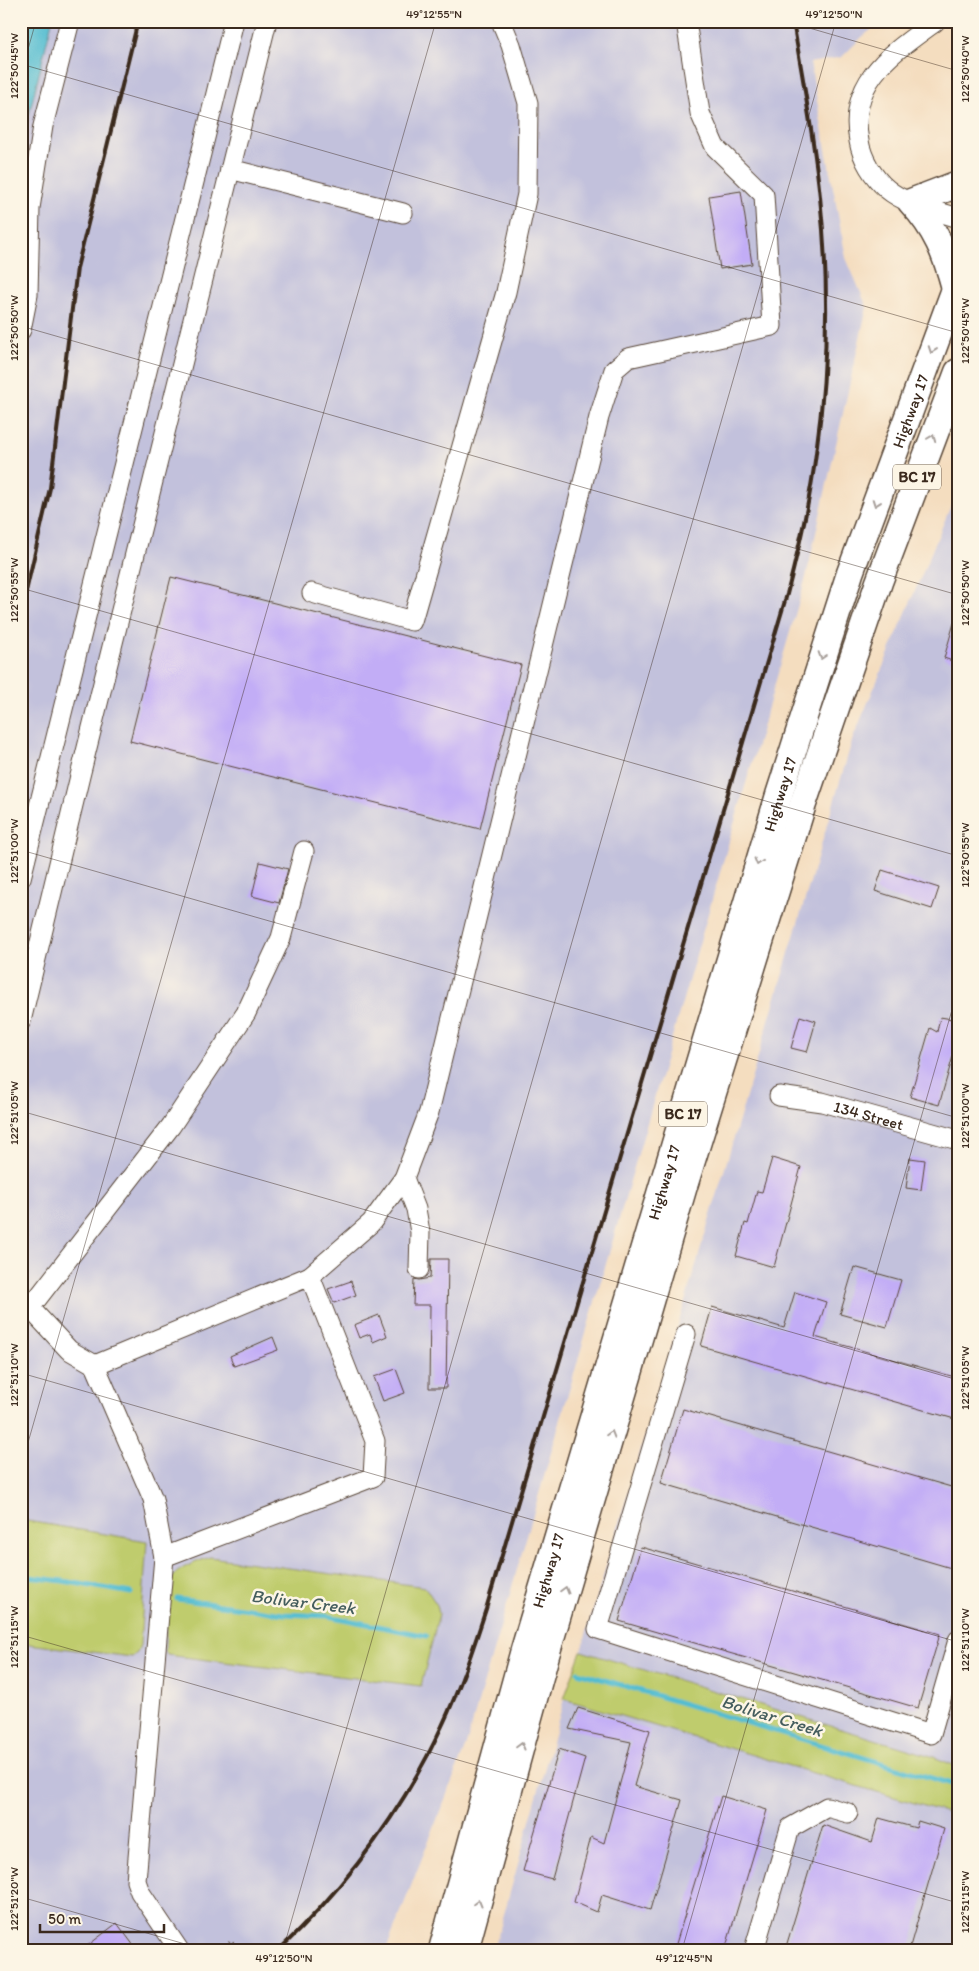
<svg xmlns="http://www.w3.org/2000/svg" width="979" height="1971" font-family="Itim,sans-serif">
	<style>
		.industrial { fill: #c2c1dc }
		.green { fill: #bfcc6d; stroke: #7d7b46 }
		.water { fill: #54bdd1; stroke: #487478 }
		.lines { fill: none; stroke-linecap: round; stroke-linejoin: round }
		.stream { stroke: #54bdd1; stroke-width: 5 }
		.building { fill: #c2adf6 }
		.minor-casing { stroke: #574536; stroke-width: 21 }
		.highway-casing { stroke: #574536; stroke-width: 29 }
		.path { stroke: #574536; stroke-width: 3; stroke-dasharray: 1 4; stroke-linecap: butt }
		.minor { stroke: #fff; stroke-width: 19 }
		.highway { stroke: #fff; stroke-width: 26 }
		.rail { stroke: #3b2a1e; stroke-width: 4 }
		.oneway { stroke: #a79f9a }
		.ticks { fill: none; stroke: #3b2a1e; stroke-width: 1; stroke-opacity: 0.45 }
		.labels { text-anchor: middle; stroke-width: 5; stroke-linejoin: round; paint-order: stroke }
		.shield { fill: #fcf5e5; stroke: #75675a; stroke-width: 1 }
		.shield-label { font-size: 15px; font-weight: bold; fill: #3b2a1e }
		.street-label { font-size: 16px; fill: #3b2a1e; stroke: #fcf5e5 }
		.water-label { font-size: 18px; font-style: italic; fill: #445d5d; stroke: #fcf5e5 }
		.neatline { fill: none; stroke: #3b2a1e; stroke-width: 2 }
		.ticks-label { font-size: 12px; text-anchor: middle; fill: #3b2a1e }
	</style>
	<rect width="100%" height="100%" fill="#fcf5e5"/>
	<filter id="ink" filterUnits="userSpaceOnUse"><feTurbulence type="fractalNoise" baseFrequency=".02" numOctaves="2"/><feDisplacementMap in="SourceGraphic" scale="10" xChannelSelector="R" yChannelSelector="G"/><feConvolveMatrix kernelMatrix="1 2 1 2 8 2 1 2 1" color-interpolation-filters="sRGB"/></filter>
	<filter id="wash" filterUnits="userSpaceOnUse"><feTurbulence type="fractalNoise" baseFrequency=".0096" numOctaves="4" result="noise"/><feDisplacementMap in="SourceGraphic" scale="20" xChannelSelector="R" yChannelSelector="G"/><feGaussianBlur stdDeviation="1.12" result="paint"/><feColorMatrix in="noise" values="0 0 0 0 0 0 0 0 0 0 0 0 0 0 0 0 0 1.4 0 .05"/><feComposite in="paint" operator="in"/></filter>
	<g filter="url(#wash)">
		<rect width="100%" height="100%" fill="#f4ddbf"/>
		<g class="industrial">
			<polygon points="52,21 885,21 877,25 862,37 842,57 810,63 846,258 867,307 806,577 465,1748 386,1950 21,1950 21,147"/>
			<polygon points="958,489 958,1767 931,1756 581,1651 853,738"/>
			<polygon points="564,1699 958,1816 958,1950 494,1950"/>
		</g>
		<g class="green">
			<polygon points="21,1520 147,1541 140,1645 137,1653 132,1657 21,1643"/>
			<path d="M 210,1557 L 425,1587 L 437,1605 L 439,1614 L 421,1686 L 167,1655 L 165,1650 L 169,1583 C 176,1567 195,1563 210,1557 Z"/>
			<polygon points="581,1651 931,1756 958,1767 958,1816 564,1699"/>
		</g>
		<polygon class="water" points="21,21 52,21 21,147"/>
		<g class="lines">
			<g class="stream">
				<polyline points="21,1576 63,1581 131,1593"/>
				<polyline points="177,1599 284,1614 328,1616 426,1636"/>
				<polyline points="578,1672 958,1786"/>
			</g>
		</g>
		<g id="blocks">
			<g class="building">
				<polygon points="741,191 752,264 720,269 709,196"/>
				<polygon points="171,577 521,665 480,829 130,741"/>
				<polygon points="954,623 958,623 958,663 944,658"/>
				<polygon points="260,862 288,869 279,903 252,896"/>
				<polygon points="882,870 939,888 932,909 875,891"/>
				<polygon points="800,1016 816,1021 807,1052 791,1048"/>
				<polygon points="940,1017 958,1020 958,1039 939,1105 910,1097 930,1028 937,1032"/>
				<polygon points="772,1158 801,1167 774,1267 736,1256 745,1223 748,1224 757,1191 762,1192"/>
				<polygon points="910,1158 925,1160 921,1190 906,1188"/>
				<polygon points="431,1259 448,1259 446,1388 429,1388 430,1305 413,1305 414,1279 419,1280 430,1278"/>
				<polygon points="854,1267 901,1280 887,1327 840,1314"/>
				<polygon points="351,1281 356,1295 334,1303 328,1289"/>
				<polygon points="795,1292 826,1302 815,1337 958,1378 958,1420 701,1346 712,1307 784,1328"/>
				<polygon points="379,1315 387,1336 373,1342 370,1334 359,1338 354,1325"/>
				<polygon points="273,1337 278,1350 234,1366 230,1356"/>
				<polygon points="396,1369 405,1393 383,1401 374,1377"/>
				<polygon points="683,1409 958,1489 958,1570 661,1483"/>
				<polygon points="641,1547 940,1634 918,1708 619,1621"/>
				<polygon points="578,1708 650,1730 634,1786 682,1800 650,1910 602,1895 597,1912 574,1902 591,1837 604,1843 631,1742 569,1729"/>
				<polygon points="559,1749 585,1758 552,1879 523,1871"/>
				<polygon points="721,1796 767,1810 725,1950 684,1950 675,1947"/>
				<polygon points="879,1818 916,1828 918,1821 944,1829 909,1950 785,1950 823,1825 872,1842"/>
				<polygon points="117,1923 137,1950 82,1950"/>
			</g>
		</g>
	</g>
	<g filter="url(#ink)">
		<use href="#blocks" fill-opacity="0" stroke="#574536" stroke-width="1"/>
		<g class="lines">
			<g class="minor-casing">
				<g id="minor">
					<path d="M 936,21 C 894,52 847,80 859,141 C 862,159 873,177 887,189 C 906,205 935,210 958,218"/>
					<polyline points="230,169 403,213"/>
					<polyline points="21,330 28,295 30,208 43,126 70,21"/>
					<polyline points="312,593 412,621 506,292 527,194 528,103 511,45 501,21"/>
					<polyline points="21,878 234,21"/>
					<polyline points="21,1021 80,776 267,21"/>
					<path id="s1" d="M 779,1096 L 822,1102 L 958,1140"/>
					<polyline points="404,1178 416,1209 420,1232 419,1269"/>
					<polyline points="310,1276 371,1223 404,1178 429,1112 599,417 614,370 628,358 772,326 764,195 715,147 700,113 686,21"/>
					<polyline points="686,1334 598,1629 931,1734 958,1640"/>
					<polyline points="95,1365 310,1276 375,1441 373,1477 164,1557"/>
					<polyline points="179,1950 140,1892 136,1881 164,1557 153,1499 95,1365 69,1350 30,1308 171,1126 246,1013 281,938 304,851"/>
					<polyline points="754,1950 790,1828 827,1807 848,1813"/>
				</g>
			</g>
			<g class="highway-casing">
				<g id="highway">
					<path d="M 955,288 C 946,254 936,229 911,202 L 958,184"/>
					<path id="s2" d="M 442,1950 L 524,1650 L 779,795 L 850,573 L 958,281"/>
					<polyline points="465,1950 546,1655 684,1186 803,804 879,582 958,372"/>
				</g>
			</g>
			<polyline class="path" points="222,1950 231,1941 238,1950"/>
			<use href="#minor" class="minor"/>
			<use href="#highway" class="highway"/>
			<g class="rail">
				<polyline points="21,613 50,488 77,268 138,21"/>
				<path d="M 279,1950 C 346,1886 403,1811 442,1726 C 460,1688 473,1649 486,1609 L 787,594 C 799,548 810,501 816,453 C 828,369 829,281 820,197 C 814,138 803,80 793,21"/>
			</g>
		</g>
		<defs><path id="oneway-chevron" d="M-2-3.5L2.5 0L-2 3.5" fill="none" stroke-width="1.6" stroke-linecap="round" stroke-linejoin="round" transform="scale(1.25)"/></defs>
		<g class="oneway">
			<use href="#oneway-chevron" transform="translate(932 350) rotate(110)"/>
			<use href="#oneway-chevron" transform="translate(932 438) rotate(-69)"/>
			<use href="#oneway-chevron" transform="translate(876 503) rotate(110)"/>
			<use href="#oneway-chevron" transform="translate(822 656) rotate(108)"/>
			<use href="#oneway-chevron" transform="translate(758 862) rotate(107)"/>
			<use href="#oneway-chevron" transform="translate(611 1434) rotate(-74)"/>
			<use href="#oneway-chevron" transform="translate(565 1590) rotate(-74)"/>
			<use href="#oneway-chevron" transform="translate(521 1746) rotate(-75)"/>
			<use href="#oneway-chevron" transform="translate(478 1903) rotate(-75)"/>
		</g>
	</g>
	<path class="ticks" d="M 785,21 L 958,71M 21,64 L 958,333M 21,74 L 36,21M 21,326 L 958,595M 21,588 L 958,856M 21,850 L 958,1118M 21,1111 L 958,1380M 21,1373 L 958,1642M 21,1467 L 436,21M 21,1635 L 958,1903M 21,1897 L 206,1950M 283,1950 L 836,21M 682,1950 L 958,989"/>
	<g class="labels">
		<g class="shield">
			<rect x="893" y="464.5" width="48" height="25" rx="4"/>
			<rect x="659" y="1101.5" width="48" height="25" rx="4"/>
		</g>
		<g class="shield-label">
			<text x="917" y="482">BC 17</text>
			<text x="683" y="1119">BC 17</text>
		</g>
		<g class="street-label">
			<text dy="6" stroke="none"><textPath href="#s2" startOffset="1609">Highway 17</textPath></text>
			<text dy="6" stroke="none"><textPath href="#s2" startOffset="1204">Highway 17</textPath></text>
			<text dy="6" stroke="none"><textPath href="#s1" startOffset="92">134 Street</textPath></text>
			<text dy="6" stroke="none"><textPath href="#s2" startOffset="799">Highway 17</textPath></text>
			<text dy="6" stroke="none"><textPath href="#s2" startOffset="394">Highway 17</textPath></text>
		</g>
		<g class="water-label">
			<text transform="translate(303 1602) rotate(7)" y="6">Bolivar Creek</text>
			<text transform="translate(772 1716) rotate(17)" y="6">Bolivar Creek</text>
		</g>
	</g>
	<rect width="979" height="1971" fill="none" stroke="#fcf5e5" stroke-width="55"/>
	<path d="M40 1924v8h124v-8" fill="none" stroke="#3b2a1e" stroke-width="2.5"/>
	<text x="48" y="1924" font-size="15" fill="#3b2a1e" stroke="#fcf5e5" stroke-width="4" paint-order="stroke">50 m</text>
	<rect x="28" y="28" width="924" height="1916" class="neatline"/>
	<g class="ticks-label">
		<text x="434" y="18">49°12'55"N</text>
		<text x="834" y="18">49°12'50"N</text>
		<text transform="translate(14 66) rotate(-90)" y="4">122°50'45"W</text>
		<text transform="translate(965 69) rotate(-90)" y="4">122°50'40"W</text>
		<text transform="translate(14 328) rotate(-90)" y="4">122°50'50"W</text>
		<text transform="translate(965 331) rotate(-90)" y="4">122°50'45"W</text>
		<text transform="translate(14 590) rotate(-90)" y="4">122°50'55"W</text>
		<text transform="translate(965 593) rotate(-90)" y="4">122°50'50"W</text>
		<text transform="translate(14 851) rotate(-90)" y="4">122°51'00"W</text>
		<text transform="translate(965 855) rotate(-90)" y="4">122°50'55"W</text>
		<text transform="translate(14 1113) rotate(-90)" y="4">122°51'05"W</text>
		<text transform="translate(965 1116) rotate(-90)" y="4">122°51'00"W</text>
		<text transform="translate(14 1375) rotate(-90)" y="4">122°51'10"W</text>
		<text transform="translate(965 1378) rotate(-90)" y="4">122°51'05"W</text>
		<text transform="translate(14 1637) rotate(-90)" y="4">122°51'15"W</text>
		<text transform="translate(965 1640) rotate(-90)" y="4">122°51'10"W</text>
		<text transform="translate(14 1899) rotate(-90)" y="4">122°51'20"W</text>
		<text transform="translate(965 1902) rotate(-90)" y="4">122°51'15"W</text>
		<text x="284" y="1962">49°12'50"N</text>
		<text x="684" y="1962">49°12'45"N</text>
	</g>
</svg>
